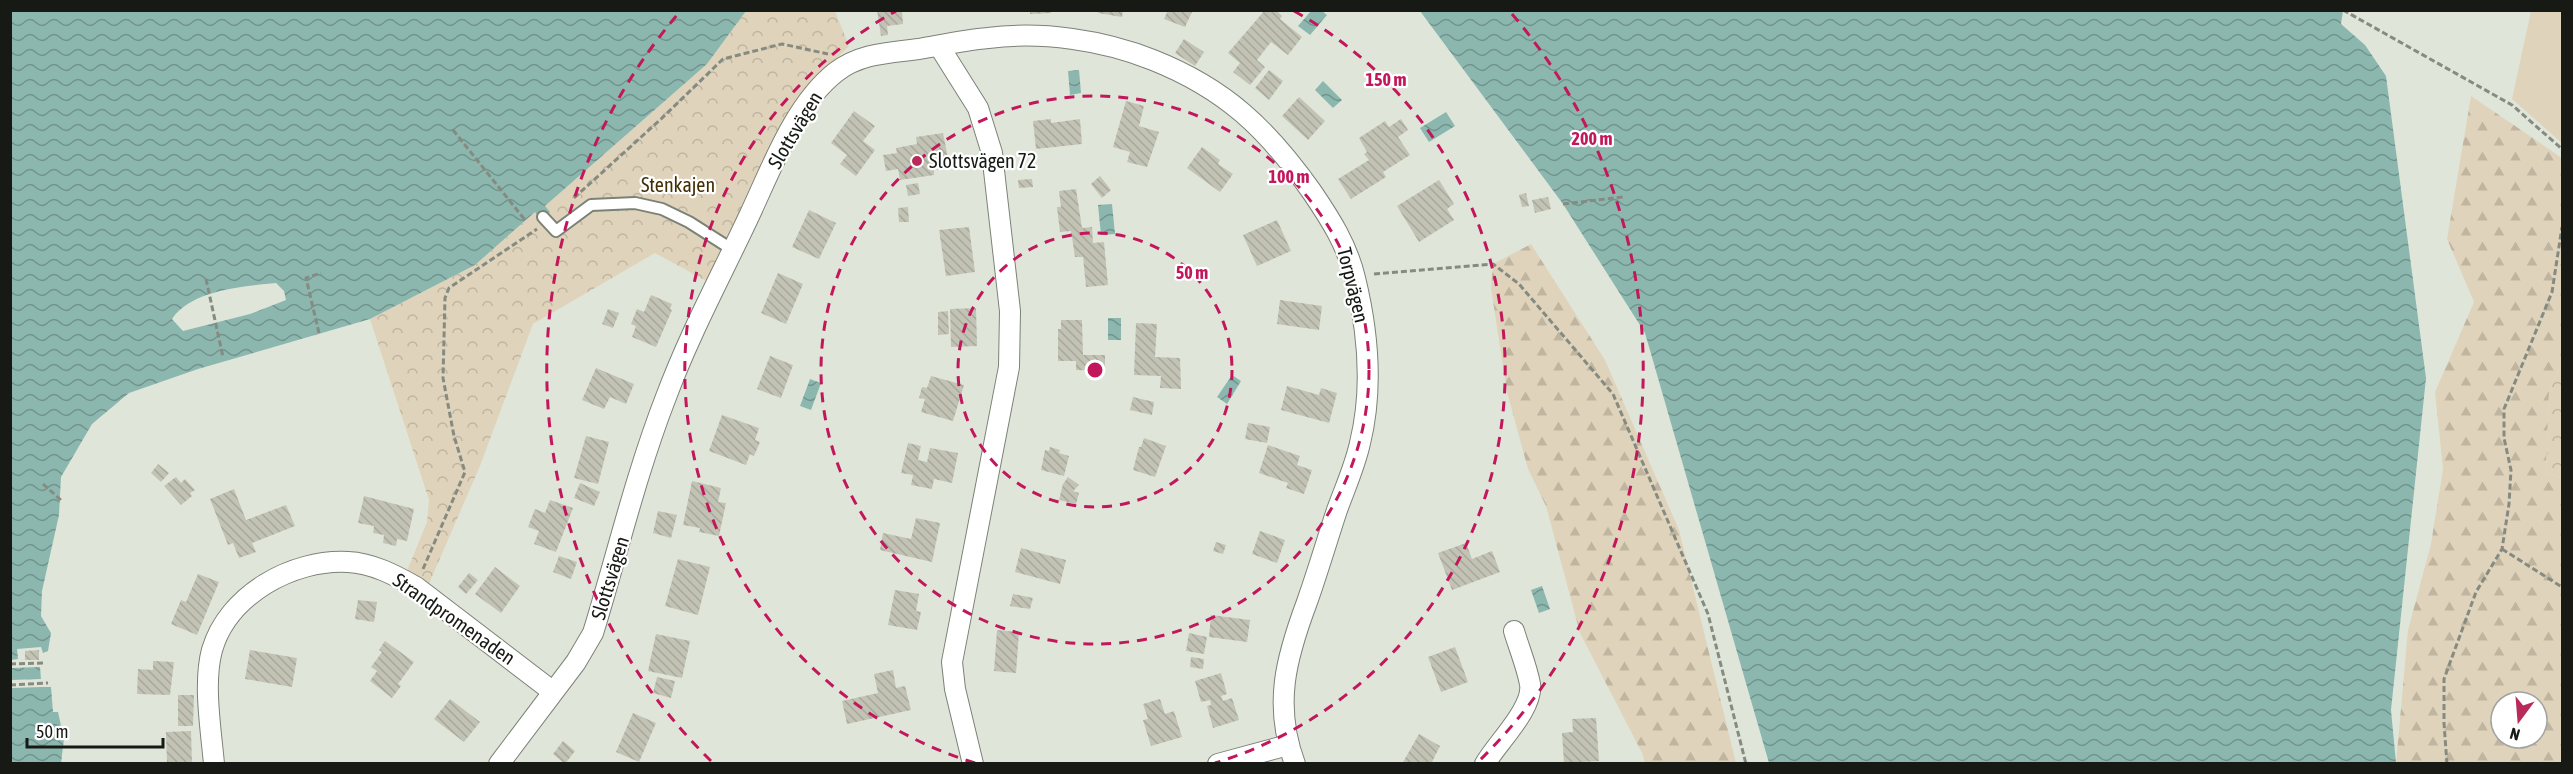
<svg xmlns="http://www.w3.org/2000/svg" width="2573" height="774" font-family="'Asap Condensed',sans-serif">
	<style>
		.green { fill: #e0d3bb }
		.forest { fill: url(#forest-firs); fill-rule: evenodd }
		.park { fill: url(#park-crowns) }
		.water { fill: url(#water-waves); fill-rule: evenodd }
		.building { fill: url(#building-back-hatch) }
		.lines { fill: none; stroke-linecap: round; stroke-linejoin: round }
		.service-casing { stroke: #7b8276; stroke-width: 14 }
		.minor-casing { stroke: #7b8276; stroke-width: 22 }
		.path { stroke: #868b81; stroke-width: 3; stroke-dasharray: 6 3; stroke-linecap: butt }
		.service { stroke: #fff; stroke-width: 10 }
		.minor { stroke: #fff; stroke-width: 20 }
		.ring { fill: none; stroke: #c2185b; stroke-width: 3; stroke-dasharray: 10 8 }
		.poi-dot { fill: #b82a5a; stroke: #fff; stroke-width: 2 }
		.labels { text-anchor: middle; stroke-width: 4.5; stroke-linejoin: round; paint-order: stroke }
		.street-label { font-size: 20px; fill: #161914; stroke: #fff }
		.poi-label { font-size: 20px; fill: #161914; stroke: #fff; text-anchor: start }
		.park-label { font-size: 20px; fill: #412e03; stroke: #fff }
		.centre { fill: #c2185b; stroke: #fff; stroke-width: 3 }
		.ring-label { font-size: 18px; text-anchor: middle; font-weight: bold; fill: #c2185b; stroke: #fff; stroke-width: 4.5; stroke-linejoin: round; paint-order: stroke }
	</style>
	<defs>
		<pattern id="forest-firs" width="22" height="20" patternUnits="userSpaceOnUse" patternTransform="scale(1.5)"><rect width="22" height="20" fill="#e0d3bb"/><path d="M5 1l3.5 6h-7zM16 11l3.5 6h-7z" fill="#bfb5a0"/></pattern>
		<pattern id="park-crowns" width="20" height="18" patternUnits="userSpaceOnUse" patternTransform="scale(1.5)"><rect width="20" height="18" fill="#e0d3bb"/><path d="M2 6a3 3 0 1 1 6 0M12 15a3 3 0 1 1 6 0" fill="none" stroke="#bfb5a0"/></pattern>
		<pattern id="water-waves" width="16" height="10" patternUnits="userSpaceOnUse" patternTransform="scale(1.5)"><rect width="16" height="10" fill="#8cb7af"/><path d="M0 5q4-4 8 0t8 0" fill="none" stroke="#71948d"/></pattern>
		<pattern id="building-back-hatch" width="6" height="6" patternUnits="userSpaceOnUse" patternTransform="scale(1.5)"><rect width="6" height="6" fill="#c3c3b5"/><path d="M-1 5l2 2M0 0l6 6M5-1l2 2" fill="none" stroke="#a7a79b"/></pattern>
	</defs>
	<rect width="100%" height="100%" fill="#dfe6d9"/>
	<polygon class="green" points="2531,11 2562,11 2562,143 2512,99"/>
	<g class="forest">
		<path d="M 2471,96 L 2562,158 L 2562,360 L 2549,392 L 2546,472 L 2562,479 L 2562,763 L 2396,764 L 2408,630 L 2431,544 L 2443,469 L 2435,392 L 2474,302 L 2447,239 ZM 2501,702 L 2537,702 L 2537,738 L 2501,738 Z"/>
		<polygon points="1531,244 1605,360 1679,530 1736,763 1645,763 1642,753 1580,633 1546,506 1528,469 1507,392 1491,288 1493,264"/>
	</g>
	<g class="park">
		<polygon points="746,11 835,11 849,46 819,76 710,283 655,253 533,324 480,466 428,586 407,571 427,522 429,500 370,319 475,265 535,212 540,220 549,213 544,207 707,64"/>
		<polygon points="2562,360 2562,479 2546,472 2549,392"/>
	</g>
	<g class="water">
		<path d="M 11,11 L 746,11 L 707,64 L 545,206 L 550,212 L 540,220 L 535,212 L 475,265 L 370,319 L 198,369 L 129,393 L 92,424 L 61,477 L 59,515 L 42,591 L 41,616 L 51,633 L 48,651 L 43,653 L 41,647 L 17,649 L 18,659 L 11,660 ZM 276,283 L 284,291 L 286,300 L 250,314 L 183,331 L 172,319 C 191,290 244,286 276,283 Z"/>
		<polygon points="1311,11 1322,11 1327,15 1310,35 1298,26"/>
		<polygon points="1420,11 2343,11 2341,24 2365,45 2386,76 2426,378 2391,710 2396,763 1769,763 1645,333 1563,204"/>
		<polygon points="1079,70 1081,93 1070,95 1068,71"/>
		<polygon points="1323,81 1342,100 1333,108 1315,90"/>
		<polygon points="1446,112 1455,126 1429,142 1420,128"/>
		<polygon points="1112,204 1115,234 1101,235 1098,205"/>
		<rect x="1108" y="318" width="13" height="22"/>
		<polygon points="1232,375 1241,381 1227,404 1217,397"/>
		<polygon points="810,379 821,383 811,410 800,406"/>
		<polygon points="1542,586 1550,609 1539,613 1531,590"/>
		<polygon points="40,667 41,679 11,680 11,668"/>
		<polygon points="41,687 51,687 53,712 58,712 64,739 61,763 11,763 11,688"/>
	</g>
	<g class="building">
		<polygon points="877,10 902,10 903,24 887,26 888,35 881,36"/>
		<polygon points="1030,10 1051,10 1051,13 1030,14"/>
		<polygon points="1099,10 1123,10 1122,17 1098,13"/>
		<polygon points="1168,10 1193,10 1185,27 1164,19"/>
		<polygon points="1265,10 1276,10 1282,16 1280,19 1302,37 1288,55 1271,42 1257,60 1265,67 1250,85 1233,72 1240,63 1228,53"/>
		<polygon points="1184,39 1204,52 1195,66 1175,53"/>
		<polygon points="1269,70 1283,81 1269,100 1255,88"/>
		<polygon points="1299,97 1325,121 1308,140 1282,116"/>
		<polygon points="1126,101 1144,106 1139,126 1159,132 1147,167 1127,162 1130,152 1113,147"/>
		<polygon points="854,111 875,126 863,141 875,150 856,176 840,164 847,155 831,143"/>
		<polygon points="1051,119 1051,123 1080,119 1082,144 1036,149 1033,121"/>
		<polygon points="1401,119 1408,130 1398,137 1410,155 1383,172 1386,177 1351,199 1338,179 1369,160 1364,154 1367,152 1359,138 1385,121 1389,127"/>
		<polygon points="943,133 950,168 934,170 934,175 900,180 898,169 886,171 883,155 897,153 896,148 917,144 916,137"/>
		<polygon points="1202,147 1220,160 1218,164 1233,174 1220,192 1187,168"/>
		<polygon points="1100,176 1111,190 1102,198 1091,184"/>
		<polygon points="1032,179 1033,187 1019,188 1018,180"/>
		<polygon points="1439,180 1454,204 1447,209 1454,220 1419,242 1397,206"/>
		<polygon points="918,183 920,194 908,196 906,185"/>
		<polygon points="1076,189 1082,228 1092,227 1093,243 1104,242 1108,285 1086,287 1083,257 1075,257 1071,231 1060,232 1057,207 1061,207 1059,191"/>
		<polygon points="1526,193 1529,206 1522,207 1519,195"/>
		<polygon points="1548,197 1551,209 1535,213 1532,200"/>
		<polygon points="908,207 909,222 899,222 898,208"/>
		<polygon points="809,210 836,223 819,259 792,247"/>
		<polygon points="1277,220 1291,251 1257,266 1243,235"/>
		<polygon points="969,227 975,272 946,276 939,230"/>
		<polygon points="778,273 803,284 786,324 761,313"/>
		<polygon points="651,295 672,304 670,309 672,310 656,347 632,337 636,326 631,324 637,309 644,312"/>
		<polygon points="1280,300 1322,306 1319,330 1277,324"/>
		<polygon points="976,308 977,346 951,347 950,309"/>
		<polygon points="608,309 619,313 613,328 602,324"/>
		<polygon points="948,311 949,334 938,335 938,312"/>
		<polygon points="1061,320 1082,320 1083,355 1105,355 1105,371 1076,370 1076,361 1058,361 1058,329 1061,329"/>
		<polygon points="1136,323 1157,324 1155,357 1180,358 1181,389 1160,388 1161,376 1134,375"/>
		<polygon points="770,356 793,365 781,398 757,389"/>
		<polygon points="596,368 634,384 626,404 610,397 604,409 582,400"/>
		<polygon points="931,376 964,385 953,421 921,412 925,399 919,398 922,387 927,388"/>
		<polygon points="1287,386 1319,395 1321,388 1337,393 1329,423 1281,410"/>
		<polygon points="1133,397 1154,402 1152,415 1130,410"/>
		<polygon points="722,415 759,428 755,440 760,442 754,456 750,454 746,465 709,451"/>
		<polygon points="1248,423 1270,427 1267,443 1245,439"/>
		<polygon points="586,436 609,442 598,484 574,478"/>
		<polygon points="1144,438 1166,446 1155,477 1133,470 1139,447 1141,447"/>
		<polygon points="908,443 921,446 918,460 927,462 930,448 958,453 952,483 934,479 932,489 911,485 913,475 901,473"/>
		<polygon points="1268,445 1300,456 1297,465 1312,470 1304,494 1286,488 1288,483 1259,473"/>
		<polygon points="1050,447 1060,450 1059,453 1069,456 1064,476 1041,470 1045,450 1049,451"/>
		<polygon points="158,464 169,473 161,482 151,473"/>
		<polygon points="176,477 181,483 185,479 195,490 190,493 192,496 181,505 164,486"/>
		<polygon points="1068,477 1079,485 1073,491 1079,493 1076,504 1059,500 1063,484"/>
		<polygon points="692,481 721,488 718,502 726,503 719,536 699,532 700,528 683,525"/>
		<polygon points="580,483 600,492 594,506 574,498"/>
		<polygon points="234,489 246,520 286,505 295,526 252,543 256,552 239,558 233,543 228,545 210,499"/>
		<polygon points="364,496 414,509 407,541 397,539 396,546 383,543 384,535 373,533 374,526 358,523"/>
		<polygon points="550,500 573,508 556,552 534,544 539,531 528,527 535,509 545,513"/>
		<polygon points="658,511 677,515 671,538 653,533"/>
		<polygon points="916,518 940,523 932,562 880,550 883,533 911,539"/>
		<polygon points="1260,531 1285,540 1277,563 1252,554"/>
		<polygon points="1216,542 1226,545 1223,554 1213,551"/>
		<polygon points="1466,543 1472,559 1492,551 1500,572 1452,590 1438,553"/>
		<polygon points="1021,548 1066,560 1060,584 1015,572"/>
		<polygon points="559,556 577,562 571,579 553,572"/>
		<polygon points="678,559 710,567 698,615 665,606"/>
		<polygon points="495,567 520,586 501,613 475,594"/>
		<polygon points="469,573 478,580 466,594 458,587"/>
		<polygon points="198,574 219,582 197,635 171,624 181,600 186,602"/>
		<polygon points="895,590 919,594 916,611 921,612 917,630 888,625"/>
		<polygon points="1013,594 1033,598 1030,609 1010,606"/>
		<polygon points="358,600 377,602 374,622 355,619"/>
		<polygon points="1211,615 1250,620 1247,642 1209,637"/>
		<polygon points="997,630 1019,632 1016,673 994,671"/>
		<polygon points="1189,633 1207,637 1204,654 1186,651"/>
		<polygon points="656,634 690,641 682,678 648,671"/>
		<polygon points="385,641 414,662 398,684 401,686 392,698 370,681 377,671 371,667 382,652 379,650"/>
		<polygon points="1455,647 1468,682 1441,692 1428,657"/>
		<polygon points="39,650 39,660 25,660 25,651"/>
		<polygon points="250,650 297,658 292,687 245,679"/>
		<polygon points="1191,657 1204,659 1203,669 1190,667"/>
		<polygon points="153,661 174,662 170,695 137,694 138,669 153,670"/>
		<polygon points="893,670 896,688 905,686 911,710 847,724 842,701 878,693 874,674"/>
		<polygon points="1221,673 1227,694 1221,696 1223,701 1232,698 1239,720 1213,728 1207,706 1211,705 1210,700 1201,702 1195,681"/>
		<polygon points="657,677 675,681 671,698 653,693"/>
		<polygon points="178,695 194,695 193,726 178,726"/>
		<polygon points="450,699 480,722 464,742 434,719"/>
		<polygon points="1160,699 1165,714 1174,711 1182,737 1151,746 1143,720 1148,719 1143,704"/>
		<polygon points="633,713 656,723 639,762 616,752"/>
		<polygon points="1596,718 1599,761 1564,763 1562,733 1573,732 1572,719"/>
		<polygon points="191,731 192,764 167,764 166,732"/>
		<polygon points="1419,734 1440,746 1431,764 1402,764"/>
		<polygon points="563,741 575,751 565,764 553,754"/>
	</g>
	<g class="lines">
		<g class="service-casing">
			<polyline id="service" points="543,217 556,231 591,205 635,203 662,209 689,222 733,250"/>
		</g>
		<g class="minor-casing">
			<g id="minor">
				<polyline points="939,46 978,108 992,153 1010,311 1009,367 952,662 955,689 973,764"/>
				<path d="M 214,764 C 211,730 203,683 212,650 C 228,595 292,559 348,562 C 372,563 395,575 416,587 L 552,691"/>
				<path d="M 499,764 L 576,662 L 593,633 C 617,555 636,474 666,397 C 689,335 722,274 750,214 C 772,167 795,104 836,72 C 861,53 889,53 919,49 C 942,45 965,40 988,38 C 1042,31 1103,40 1153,60 C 1226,89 1267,129 1312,192 C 1331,220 1347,245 1355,278 C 1368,331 1373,390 1360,443 C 1355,466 1345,488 1337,510 C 1327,540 1318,571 1307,602 C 1286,658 1273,705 1295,764"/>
				<polyline points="1218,764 1288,745"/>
				<path d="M 1485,764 C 1497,743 1534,708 1530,684 C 1527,667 1519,648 1514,631"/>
			</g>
		</g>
		<g class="path">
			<polyline points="2343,10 2512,105 2562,149"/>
			<polyline points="453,130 525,220"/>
			<polyline points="574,198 661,119 723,59 782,44 828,54"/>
			<polyline points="1563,204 1623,197"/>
			<polyline points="1374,274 1493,264 1519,284 1613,394 1708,614 1746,764"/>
			<polyline points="206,279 223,357"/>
			<polyline points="319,333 306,278 321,273"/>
			<polyline points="43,484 62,501"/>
			<polyline points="2502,549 2562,587"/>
			<polyline points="423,569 465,472 454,436 443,378 445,298 449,288 537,229"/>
			<polyline points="10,664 46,663"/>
			<polyline points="10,685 48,683"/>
			<polyline points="2447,764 2444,723 2444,679 2476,592 2502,549 2509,504 2511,470 2504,438 2504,409 2552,292 2562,227"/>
		</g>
		<use href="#service" class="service"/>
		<use href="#minor" class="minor"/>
	</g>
	<g class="ring">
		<circle cx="1095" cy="370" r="137"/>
		<circle cx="1095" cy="370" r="274"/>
		<path d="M975 763A411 411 0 0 1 896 11M1294 11A411 411 0 0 1 1215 763"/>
		<path d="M711 761A548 548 0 0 1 678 14M1512 14A548 548 0 0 1 1479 761"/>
	</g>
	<circle class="poi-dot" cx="917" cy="161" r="6"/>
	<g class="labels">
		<g class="street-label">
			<text transform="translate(795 130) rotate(-59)" y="7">Slottsvägen</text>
			<text transform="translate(1353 285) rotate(76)" y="7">Torpvägen</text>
			<text transform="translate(610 578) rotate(-73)" y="7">Slottsvägen</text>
			<text transform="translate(454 619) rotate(35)" y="7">Strandpromenaden</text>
		</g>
		<g class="poi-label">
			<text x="929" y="168">Slottsvägen 72</text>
		</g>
		<g class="park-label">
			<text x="678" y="192">Stenkajen</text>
		</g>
	</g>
	<circle cx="1095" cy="370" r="9" class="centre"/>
	<g class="ring-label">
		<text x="1386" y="86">150 m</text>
		<text x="1592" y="145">200 m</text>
		<text x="1289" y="183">100 m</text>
		<text x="1192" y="279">50 m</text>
	</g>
	<rect width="2573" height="774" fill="none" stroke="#161914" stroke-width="24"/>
	<g transform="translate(2519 720) rotate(196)"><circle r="28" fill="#ffffff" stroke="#a2a3a1" stroke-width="1.5"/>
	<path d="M0-4.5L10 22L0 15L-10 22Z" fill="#b82a5a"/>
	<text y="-9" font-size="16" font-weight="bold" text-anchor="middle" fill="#161914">N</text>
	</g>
	<path d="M27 738v9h136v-9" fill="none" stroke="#161914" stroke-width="3"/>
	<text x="36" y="738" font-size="18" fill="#161914" stroke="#ffffff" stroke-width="4.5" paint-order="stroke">50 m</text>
</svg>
